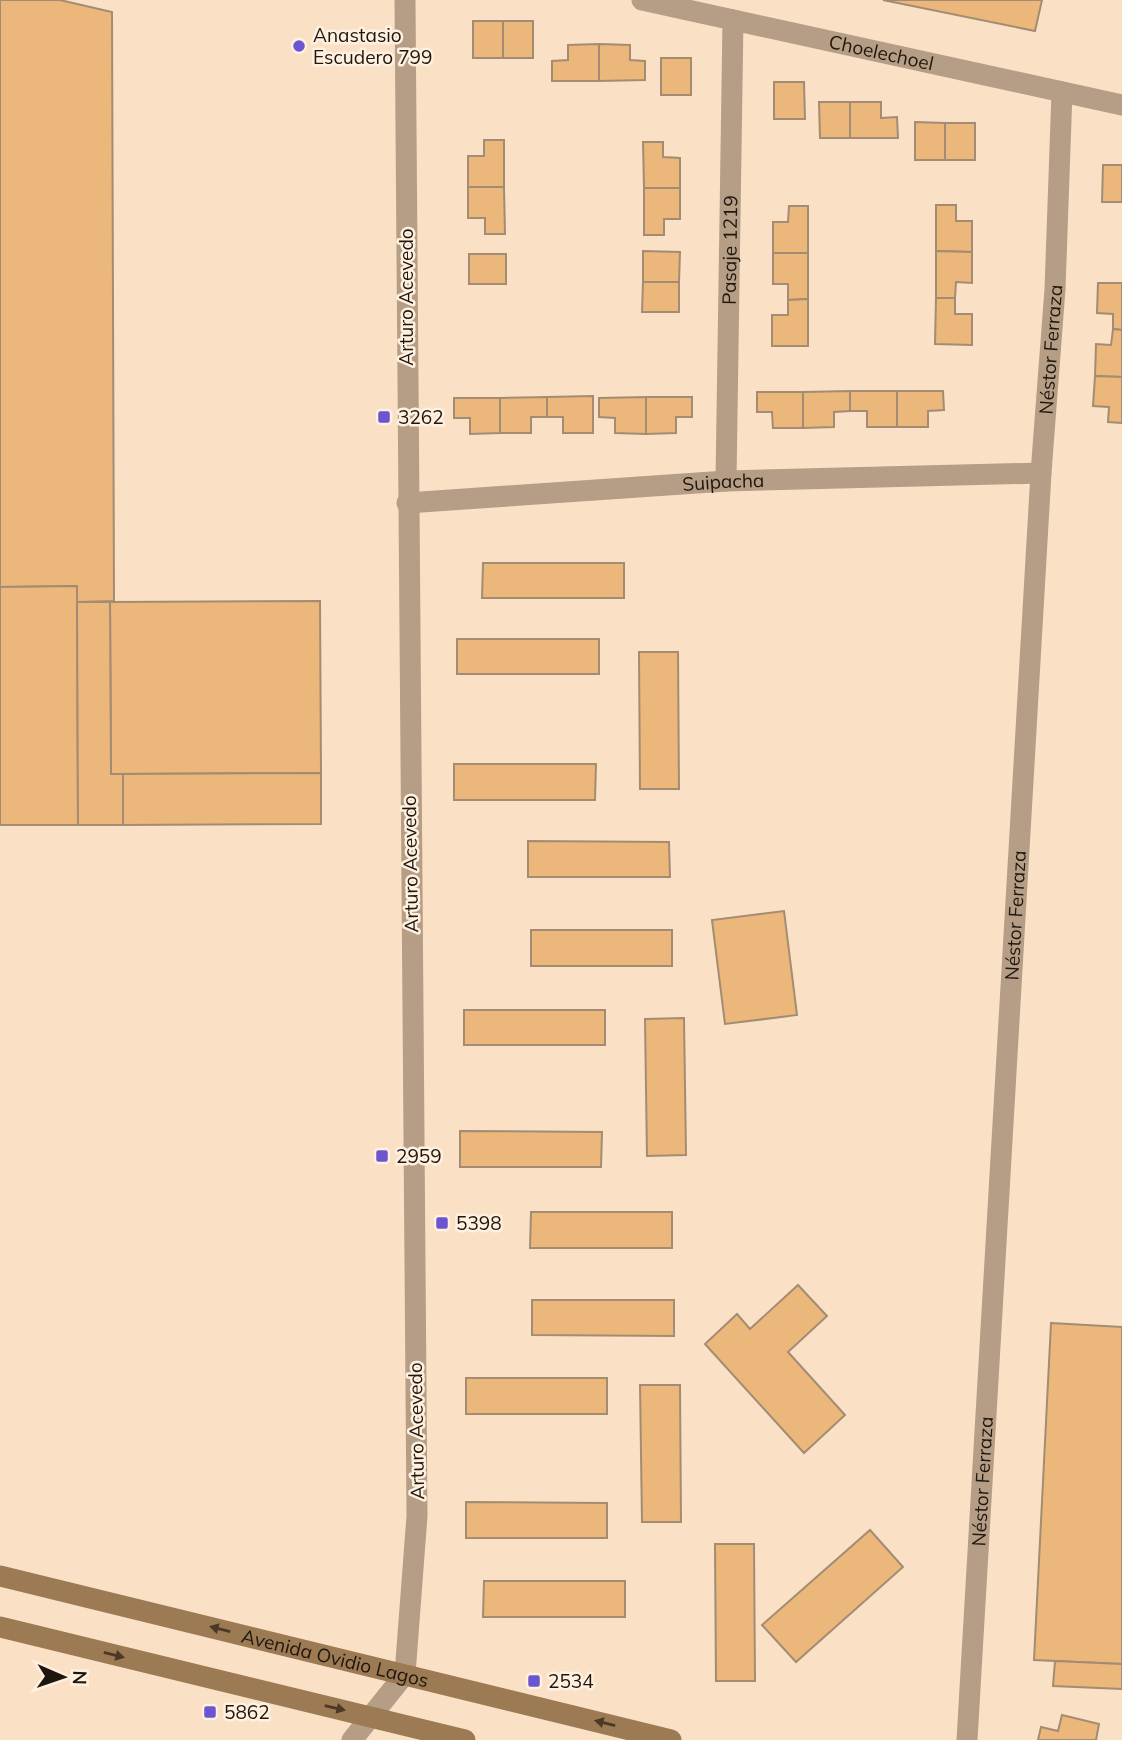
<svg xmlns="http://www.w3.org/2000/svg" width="1122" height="1740" font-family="Mulish,sans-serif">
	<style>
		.building { fill: #ecb77a; stroke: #a38c73; stroke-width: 2 }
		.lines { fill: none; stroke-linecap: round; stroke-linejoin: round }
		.street { stroke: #b59e85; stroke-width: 21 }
		.secondary { stroke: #9c7b54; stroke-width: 21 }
		.oneway { fill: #4b3926 }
		.poi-dot { fill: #6b56cf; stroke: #fff0e0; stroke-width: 2.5 }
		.labels { text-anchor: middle; stroke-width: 5; stroke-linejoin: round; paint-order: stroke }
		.poi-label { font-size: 19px; fill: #1f160d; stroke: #fff0e0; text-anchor: start }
		.street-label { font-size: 19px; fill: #1f160d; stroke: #fff0e0 }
	</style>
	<rect width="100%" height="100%" fill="#fae1c6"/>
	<g class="building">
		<polygon points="0,0 60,0 112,12 114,601 77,602 77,586 0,587"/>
		<polygon points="883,0 1042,0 1035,31"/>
		<rect x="473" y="21" width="30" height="37"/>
		<rect x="503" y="21" width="30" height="37"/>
		<polygon points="599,44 630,45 630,60 645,61 645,80 599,81"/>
		<polygon points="599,44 599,81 552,81 552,61 568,60 568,45"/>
		<rect x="661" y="58" width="30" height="37"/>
		<polygon points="774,82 804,82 805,119 774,119"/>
		<polygon points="819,102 850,102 850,138 820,138"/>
		<polygon points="850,102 881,102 881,118 897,117 898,138 850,138"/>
		<polygon points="915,122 945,123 945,160 915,160"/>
		<rect x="945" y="123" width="30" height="37"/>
		<polygon points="484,140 504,140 504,187 468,187 468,156 484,156"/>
		<polygon points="643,142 663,142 663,157 680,158 680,188 644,188"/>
		<polygon points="1103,165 1122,165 1122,202 1102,202"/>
		<polygon points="468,187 504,187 505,234 485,234 485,218 468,218"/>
		<polygon points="644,188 680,188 680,219 664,219 664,235 644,235"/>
		<polygon points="936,205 956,205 956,221 972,221 972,252 936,251"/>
		<polygon points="789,206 808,206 808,253 773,253 773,222 788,222"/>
		<polygon points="643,251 680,252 679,282 643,282"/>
		<polygon points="936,251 972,252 972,283 956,282 955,298 936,298"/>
		<polygon points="773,253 808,253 808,299 788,300 788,284 773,284"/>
		<rect x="469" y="254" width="37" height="30"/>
		<polygon points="643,282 679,282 679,312 642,312"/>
		<polygon points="1098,283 1122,283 1122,330 1113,329 1113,314 1097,313"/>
		<polygon points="936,298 955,298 955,314 972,314 972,345 935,344"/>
		<polygon points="808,299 808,346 772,346 772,315 788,315 788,300"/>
		<polygon points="1113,329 1122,330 1122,377 1095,376 1096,344 1111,345"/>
		<polygon points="1095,376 1122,377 1122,423 1108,422 1109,407 1093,406"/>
		<polygon points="850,391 850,411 834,412 834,427 803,428 803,392"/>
		<polygon points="850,391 897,391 897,427 867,427 867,411 850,411"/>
		<polygon points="897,391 943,391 944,410 928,411 928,427 897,427"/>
		<polygon points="757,392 803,392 803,428 773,428 772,412 757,412"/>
		<polygon points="593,396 593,433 563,433 563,417 547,417 547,397"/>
		<polygon points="547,397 547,417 531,417 531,433 500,433 500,398"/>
		<polygon points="646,397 646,434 615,433 615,418 599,417 599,398"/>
		<polygon points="646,397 692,397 692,417 676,417 676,433 646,434"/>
		<polygon points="454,398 500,398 500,433 470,434 470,418 454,418"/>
		<polygon points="483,563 624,563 624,598 482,598"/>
		<polygon points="77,586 78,825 0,825 0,587"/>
		<polygon points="320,601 321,773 111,774 110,602"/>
		<polygon points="77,602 110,602 111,774 123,774 123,825 78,825"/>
		<rect x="457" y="639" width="142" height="35"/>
		<polygon points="639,652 678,652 679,789 640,789"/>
		<polygon points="454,764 596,764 595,800 454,800"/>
		<polygon points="321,773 321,824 123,825 123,774"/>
		<polygon points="528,841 669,842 670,877 528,877"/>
		<polygon points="784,911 797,1015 725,1024 712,920"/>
		<rect x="531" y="930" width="141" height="36"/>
		<rect x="464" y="1010" width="141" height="35"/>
		<polygon points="684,1018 686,1155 647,1156 645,1019"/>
		<polygon points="460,1131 602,1132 601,1167 460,1167"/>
		<polygon points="531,1212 672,1212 672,1248 530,1248"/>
		<polygon points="798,1285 827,1316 788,1352 845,1415 804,1453 705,1344 737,1314 750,1329"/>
		<polygon points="532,1300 674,1300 674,1336 532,1335"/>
		<polygon points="1051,1323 1122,1327 1122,1664 1034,1660"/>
		<rect x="466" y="1378" width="141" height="36"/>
		<polygon points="640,1385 680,1385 681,1522 642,1522"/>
		<polygon points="466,1502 607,1503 607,1538 466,1538"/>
		<polygon points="870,1530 903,1567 796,1662 762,1625"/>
		<polygon points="715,1544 754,1544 755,1681 716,1681"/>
		<polygon points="484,1581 625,1581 625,1617 483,1617"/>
		<polygon points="1055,1661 1122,1664 1122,1689 1053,1686"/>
		<polygon points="1062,1715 1099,1724 1096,1740 1038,1740 1041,1727 1058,1731"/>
	</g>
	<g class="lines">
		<g class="street">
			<path id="s1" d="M 642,0 L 1122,105"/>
			<path id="s2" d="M 726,481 L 733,20"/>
			<path id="s3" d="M 407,503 L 726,481 L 1041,473"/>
			<polyline points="352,1740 405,1674 417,1516 405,0"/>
			<path id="s4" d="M 967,1740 L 1041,473 L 1055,289 L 1062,92"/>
		</g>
		<g class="secondary">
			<path id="s5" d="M 0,1576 L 671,1740"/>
			<polyline points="0,1627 465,1740"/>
		</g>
	</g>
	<defs><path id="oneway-solid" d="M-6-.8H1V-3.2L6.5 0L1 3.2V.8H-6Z" transform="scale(1.75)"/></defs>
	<g class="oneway">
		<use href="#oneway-solid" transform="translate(220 1629) rotate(-166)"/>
		<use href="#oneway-solid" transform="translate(114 1655) rotate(14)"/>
		<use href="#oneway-solid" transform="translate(335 1708) rotate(13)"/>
		<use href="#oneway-solid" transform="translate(605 1723) rotate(-166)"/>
	</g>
	<g class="poi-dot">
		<circle cx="299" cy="46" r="7"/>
		<rect x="377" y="410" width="14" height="14" rx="3.5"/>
		<rect x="375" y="1149" width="14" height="14" rx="3.5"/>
		<rect x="435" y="1216" width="14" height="14" rx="3.5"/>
		<rect x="527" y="1674" width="14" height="14" rx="3.5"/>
		<rect x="203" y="1705" width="14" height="14" rx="3.5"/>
	</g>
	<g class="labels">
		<g class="poi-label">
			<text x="313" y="42">Anastasio<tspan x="313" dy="22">Escudero 799</tspan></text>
			<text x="398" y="424">3262</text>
			<text x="396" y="1163">2959</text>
			<text x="456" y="1230">5398</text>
			<text x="548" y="1688">2534</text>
			<text x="224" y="1719">5862</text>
		</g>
		<g class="street-label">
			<text dy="7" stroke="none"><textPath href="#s1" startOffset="245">Choelechoel</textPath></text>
			<text dy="7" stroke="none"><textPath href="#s2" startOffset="231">Pasaje 1219</textPath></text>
			<text transform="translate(406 297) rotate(-90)" y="7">Arturo Acevedo</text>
			<text dy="7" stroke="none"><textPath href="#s4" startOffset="1393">Néstor Ferraza</textPath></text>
			<text dy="7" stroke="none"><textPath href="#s3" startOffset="317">Suipacha</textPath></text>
			<text transform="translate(410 864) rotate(-91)" y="7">Arturo Acevedo</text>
			<text dy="7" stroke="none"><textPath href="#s4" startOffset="826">Néstor Ferraza</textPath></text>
			<text transform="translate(416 1431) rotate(-91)" y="7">Arturo Acevedo</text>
			<text dy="7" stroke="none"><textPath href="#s4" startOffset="259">Néstor Ferraza</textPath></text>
			<text dy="7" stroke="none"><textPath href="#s5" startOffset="345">Avenida Ovidio Lagos</textPath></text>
		</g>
	</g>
	<g transform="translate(63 1677) rotate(92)" stroke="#fff0e0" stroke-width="5" paint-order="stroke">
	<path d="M0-5L12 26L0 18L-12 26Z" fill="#1f160d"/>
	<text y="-10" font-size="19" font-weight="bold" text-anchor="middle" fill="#1f160d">N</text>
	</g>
</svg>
